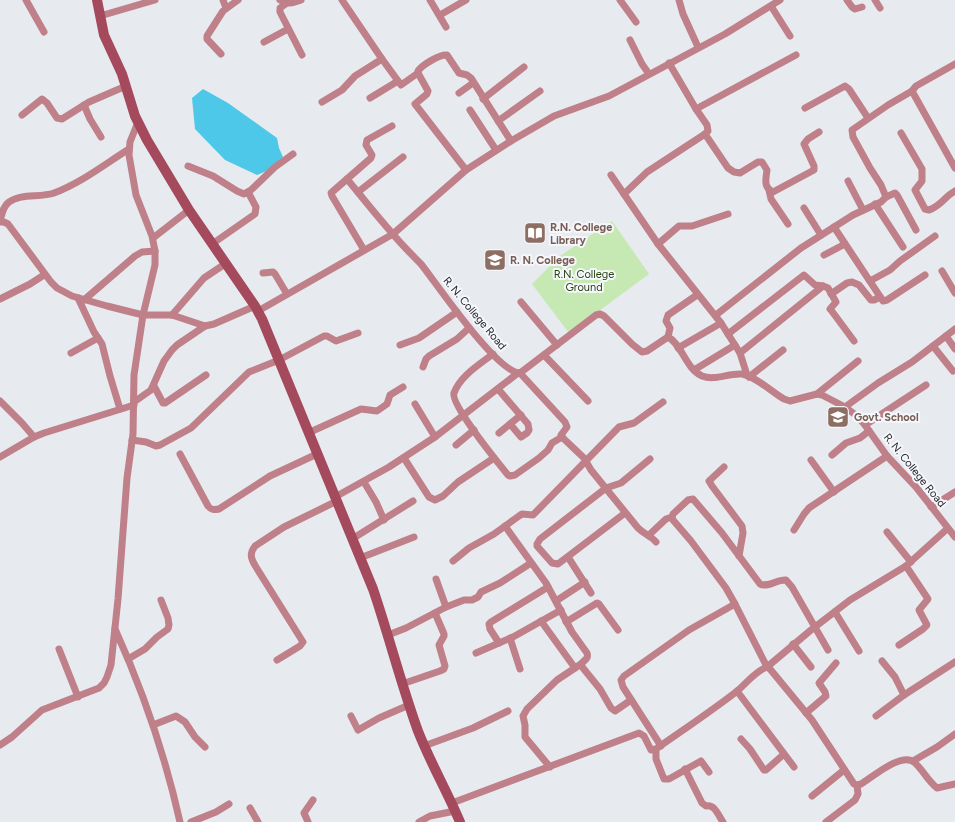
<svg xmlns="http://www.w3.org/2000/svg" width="955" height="822" font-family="Figtree,sans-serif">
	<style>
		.green { fill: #c6e9b3 }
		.water { fill: #4ec8e8 }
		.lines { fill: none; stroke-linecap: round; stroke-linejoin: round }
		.minor { stroke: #bf8089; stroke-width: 7 }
		.secondary { stroke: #a44a5c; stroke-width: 10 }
		.labels { text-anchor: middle; stroke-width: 4; stroke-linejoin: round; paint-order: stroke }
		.education-label { font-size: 11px; font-weight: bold; fill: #785e54; stroke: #f5f7fc; text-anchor: start }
		.park-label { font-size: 11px; fill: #25430e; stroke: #f5f7fc }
		.street-label { font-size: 11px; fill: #262729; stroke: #f5f7fc }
	</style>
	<rect width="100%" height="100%" fill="#e7eaef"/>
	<polygon class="green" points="612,221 649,274 569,333 532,284 560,256"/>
	<polygon class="water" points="203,89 228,103 277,138 279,148 283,157 269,170 257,175 225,160 195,129 192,98"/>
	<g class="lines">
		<g class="minor">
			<polyline points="26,0 44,32"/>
			<polyline points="223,0 226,8"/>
			<path d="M 280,0 C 287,5 293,3 301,0"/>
			<polyline points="342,0 382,59 401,85 418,73"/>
			<polyline points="430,0 446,27"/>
			<polyline points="620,0 636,22"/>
			<polyline points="679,0 683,14 698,47"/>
			<polyline points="847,0 852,7 855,9 862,7"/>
			<polyline points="875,0 880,8"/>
			<polyline points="287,3 280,8 280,12 302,55"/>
			<polyline points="771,6 790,36"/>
			<polyline points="440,15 466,0"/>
			<polyline points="100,16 155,0"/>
			<polyline points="630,40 642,64 649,74"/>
			<polyline points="264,42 288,29"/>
			<polyline points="221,54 207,39 207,36 223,11 238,0"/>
			<polyline points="955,64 916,86 912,91 955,168"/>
			<polyline points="459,93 473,83"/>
			<polyline points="370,98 398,81"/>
			<polyline points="483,99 524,67"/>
			<polyline points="322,102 342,90 355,76 382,59"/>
			<polyline points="84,105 90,119 101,137"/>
			<polyline points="805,108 845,86 849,89 868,118"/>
			<polyline points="696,109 796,55"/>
			<polyline points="470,110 496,150"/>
			<polyline points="22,115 42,99 47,103 57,118 62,119 89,102 126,86"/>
			<polyline points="498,121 540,91"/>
			<path d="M 901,133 L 922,169 L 922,181 L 915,190 L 925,209 L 929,210 C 942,205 944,197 955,191"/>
			<path d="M 705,134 L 728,168 L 734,172 L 740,173 L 758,162 L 762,162 L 767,170 C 766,179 763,187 773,192 L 814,170 L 814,166 L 804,144 L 808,139 L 819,132"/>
			<polyline points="188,166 213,176 237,191 244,194 251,190 275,167 293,154"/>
			<path d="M 466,170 L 415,104 L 427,94 L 428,91 L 418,73 L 418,71 C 422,65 440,54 447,55 L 459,73 L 467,75 L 471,78 L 511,141"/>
			<polyline points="611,175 658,244 721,323 740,353 747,375"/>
			<path d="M 347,179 C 362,197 376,215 392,233 C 401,244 411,254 421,264 C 437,284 497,373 520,373 L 596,315 L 600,314 L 604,316 L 632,344 L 642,352 L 647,351 L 668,337 C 682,344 685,368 702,376 C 715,381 728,373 742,374 C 755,376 772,392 784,399 L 790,401 L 817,394 L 822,395 L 845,407 L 857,416 L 865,425 L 887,456 L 916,487 L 955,537"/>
			<polyline points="848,181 863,210"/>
			<polyline points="769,190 771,199 788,224"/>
			<polyline points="358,192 403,157"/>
			<polyline points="624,194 647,172 705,134 708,131 707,125 696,109 669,63"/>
			<polyline points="886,197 895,193 897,195 916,230"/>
			<polyline points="875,204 903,247"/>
			<polyline points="804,208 821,235"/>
			<path d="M 0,221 C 2,214 3,206 9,202 C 21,193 40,198 54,193 C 81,183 105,164 129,149"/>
			<polyline points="0,222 4,222 8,224 51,282 57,288 72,296 107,306 143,315 172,315 205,326 214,324 255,306"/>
			<polyline points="834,227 883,301 887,300 925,275"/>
			<polyline points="153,238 189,210"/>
			<polyline points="212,244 255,214 256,207 248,192"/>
			<polyline points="658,244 679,226 692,226 728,214"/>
			<polyline points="364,250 332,196 331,193 371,158 372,155 366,145 367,140 392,126"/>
			<polyline points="824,255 845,244"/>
			<polyline points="942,271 955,293"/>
			<polyline points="263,273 273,272 275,274 287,294"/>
			<polyline points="870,281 890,270 900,261 935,236"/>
			<polyline points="831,294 847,283 852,282 859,285 871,300 874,300 880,297"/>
			<polyline points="78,298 94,332 102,344 110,376 120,409"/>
			<polyline points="0,299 30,284 44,275"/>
			<polyline points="84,300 135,256 142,252 155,251"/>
			<polyline points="521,302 557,345"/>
			<polyline points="258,311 393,234 466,170 511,141 554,116 609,96 725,34 780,0"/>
			<polyline points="172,315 204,278 225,264"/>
			<polyline points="716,315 801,248 853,215 881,202 886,197 881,185 870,168 853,137 852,130 888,105 912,91"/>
			<polyline points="728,334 804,275 815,285 823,286 828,288 836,302 830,309 831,310 854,341"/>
			<polyline points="946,336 955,349"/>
			<polyline points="668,337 670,328 666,321 668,315 697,295"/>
			<polyline points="400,345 419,338 457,312"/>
			<polyline points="933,346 953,371"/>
			<polyline points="678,348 721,323"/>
			<polyline points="71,353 98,338"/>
			<polyline points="740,353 823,286"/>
			<path d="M 493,354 C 480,364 460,376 454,393 C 450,404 499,464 508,475 L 510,476 L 515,475 L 539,458 L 548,450 L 552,443 L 562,437"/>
			<polyline points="544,355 588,401"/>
			<polyline points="423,367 426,359 429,356 457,339 469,328"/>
			<polyline points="694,370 735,345"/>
			<path d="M 520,373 L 565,422 L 567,427 L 561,435 L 564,439 L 584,458 L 591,470 L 638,528 C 644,534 651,536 656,542"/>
			<polyline points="749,377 783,350"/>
			<polyline points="154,386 163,403 165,403 206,375"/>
			<polyline points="498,389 528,424 529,430 527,433 521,437 510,424"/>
			<polyline points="817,394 858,361"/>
			<polyline points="0,401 22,423 34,437"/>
			<polyline points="134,402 151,390 164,361 172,350 177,345 205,326"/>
			<polyline points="415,404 435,437"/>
			<polyline points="845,407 878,383 912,362 955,329"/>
			<polyline points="865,425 926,385"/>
			<polyline points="308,433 361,409 377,411 387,404 390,395 403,387"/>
			<polyline points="499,433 521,415"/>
			<polyline points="132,440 146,442 156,446 160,445 191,428 249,372 279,360 324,336 327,336 336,341 358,333"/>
			<polyline points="456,445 474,430"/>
			<path d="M 180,454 L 208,506 C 211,510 214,510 219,509 L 270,476 L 317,454"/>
			<polyline points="832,455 846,443 860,438 869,431"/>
			<polyline points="0,457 34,437 44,433 134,405"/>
			<polyline points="404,458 429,497 435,500 443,496 458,482 494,458"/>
			<polyline points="811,460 834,492"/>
			<polyline points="724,467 709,481 712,486 742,526 743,533 739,556"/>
			<polyline points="364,482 376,502 384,520"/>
			<polyline points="335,497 389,467 435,437 518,373"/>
			<polyline points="931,507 955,492"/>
			<polyline points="625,513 558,564 552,563 537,546 537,544 540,539 606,488 621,483 650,459"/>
			<path d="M 505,526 L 546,583 L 572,632 L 587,653 C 589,659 584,660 581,664 L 583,668 L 600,689 L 611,708 L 615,711 L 631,700"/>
			<polyline points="794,530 804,514 809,508 887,456"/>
			<polyline points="887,532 911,562"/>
			<polyline points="649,535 666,519 672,517"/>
			<polyline points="352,539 413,501"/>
			<polyline points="568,557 591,593"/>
			<polyline points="360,558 414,537"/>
			<polyline points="453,561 469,548 494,534 519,516 522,514 533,515 619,427 634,423 663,402"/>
			<polyline points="436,579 446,607"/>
			<polyline points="556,601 585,582"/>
			<polyline points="835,612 859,651"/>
			<polyline points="541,621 575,668"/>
			<polyline points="566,622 597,603 599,604 618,630"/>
			<path d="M 115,629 C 143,691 165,755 180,822"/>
			<polyline points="388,635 406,628 446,607 464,600 472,600 478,597 481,592 500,583 531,563"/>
			<polyline points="510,638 520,669"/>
			<polyline points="499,643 490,629 489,624 491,622 548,587"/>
			<polyline points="793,644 811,667"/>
			<polyline points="899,645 923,629 927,625 919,610 928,599 906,566"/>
			<polyline points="59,649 78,697"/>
			<path d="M 828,650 L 792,587 L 786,580 C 777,579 769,588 760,584 L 722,533 L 693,499 L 688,500 L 673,514 L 672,517 L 673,520 L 691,541 L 726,588 L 735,604 L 767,667 L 811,630 L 850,600 L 906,566 L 947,529"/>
			<polyline points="476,653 513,637 561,610"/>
			<polyline points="128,659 145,649 157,637 168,629 169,625 168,618 161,600"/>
			<path d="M 277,660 L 300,646 L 303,642 L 256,567 C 251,559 249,554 255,546 L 284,527 L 337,501"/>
			<polyline points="882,661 895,677 904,695"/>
			<polyline points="402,684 440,671 444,669 445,666 439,645 444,636 444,634 435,613"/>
			<polyline points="737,691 794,767"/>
			<polyline points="806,713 826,696 825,692 819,683 836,663"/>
			<polyline points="351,716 358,730 379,718 409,705"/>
			<polyline points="876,716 904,695 955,662"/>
			<polyline points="153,725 176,716 185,722 195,737 205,747"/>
			<polyline points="741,739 750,749 764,770 766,770 784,754"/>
			<polyline points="0,745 12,737 42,710 99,688 104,683 107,677 111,665 118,599 127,478 133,434 134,375 143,315 155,265 155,251 152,236 136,195 129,155 130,142 138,122"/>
			<polyline points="424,746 473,728 508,711"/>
			<polyline points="661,746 623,687 621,680 624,676 689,630 735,604"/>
			<polyline points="656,749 656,759 664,779 669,779 701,761 709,772"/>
			<polyline points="913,761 937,747 955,734"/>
			<polyline points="550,767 525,737 525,725 523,716 527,709 557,680 581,664"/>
			<path d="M 685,769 L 702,803 L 706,806 C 715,804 718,815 723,822"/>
			<polyline points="812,796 844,770"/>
			<path d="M 452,803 L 639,733 L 644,736 L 651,750 L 656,749 C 683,730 710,712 736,692 C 746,684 755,671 767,667 L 770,669 L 812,720 L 854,784 L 857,785 L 861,784 C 873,777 901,752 914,762 C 923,770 928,781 937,788 L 955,784"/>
			<polyline points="250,808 258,822"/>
			<polyline points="191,822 216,812 229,804"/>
			<polyline points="308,822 304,813 313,800"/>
			<polyline points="419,822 430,816 455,811"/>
			<polyline points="826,822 855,800 858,794 857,785"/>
		</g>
		<path class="secondary" d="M 97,0 L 104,35 L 122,74 L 135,116 L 147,140 L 189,210 L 255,306 L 262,319 L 373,589 C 389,636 401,684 418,731 C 430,762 447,791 460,822"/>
	</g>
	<defs>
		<g id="library-square" transform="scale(1.15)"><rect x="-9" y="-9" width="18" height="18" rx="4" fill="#8d6e63" stroke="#f5f7fc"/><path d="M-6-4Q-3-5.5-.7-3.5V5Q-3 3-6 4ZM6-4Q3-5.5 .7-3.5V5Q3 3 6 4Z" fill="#fff"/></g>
		<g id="university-square" transform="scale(1.15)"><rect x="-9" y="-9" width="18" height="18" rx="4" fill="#8d6e63" stroke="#f5f7fc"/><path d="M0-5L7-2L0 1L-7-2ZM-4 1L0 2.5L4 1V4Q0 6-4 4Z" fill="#fff"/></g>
		<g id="school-square" transform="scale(1.15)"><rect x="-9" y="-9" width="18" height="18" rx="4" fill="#8d6e63" stroke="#f5f7fc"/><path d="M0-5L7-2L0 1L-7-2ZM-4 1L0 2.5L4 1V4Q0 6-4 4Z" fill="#fff"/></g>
	</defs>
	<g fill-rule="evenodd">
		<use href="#library-square" x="535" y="233"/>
		<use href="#university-square" x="495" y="260"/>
		<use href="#school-square" x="838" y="417"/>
	</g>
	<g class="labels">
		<g class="education-label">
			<text x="550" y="231">R.N. College<tspan x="550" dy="13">Library</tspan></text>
			<text x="510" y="264">R. N. College</text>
			<text x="854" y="421">Govt. School</text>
		</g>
		<g class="park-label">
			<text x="584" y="278">R.N. College<tspan x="584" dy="13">Ground</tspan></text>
		</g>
		<g class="street-label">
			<text transform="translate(475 313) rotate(50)" y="4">R. N. College Road</text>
			<text transform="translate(915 470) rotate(51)" y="4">R. N. College Road</text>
		</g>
	</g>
</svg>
